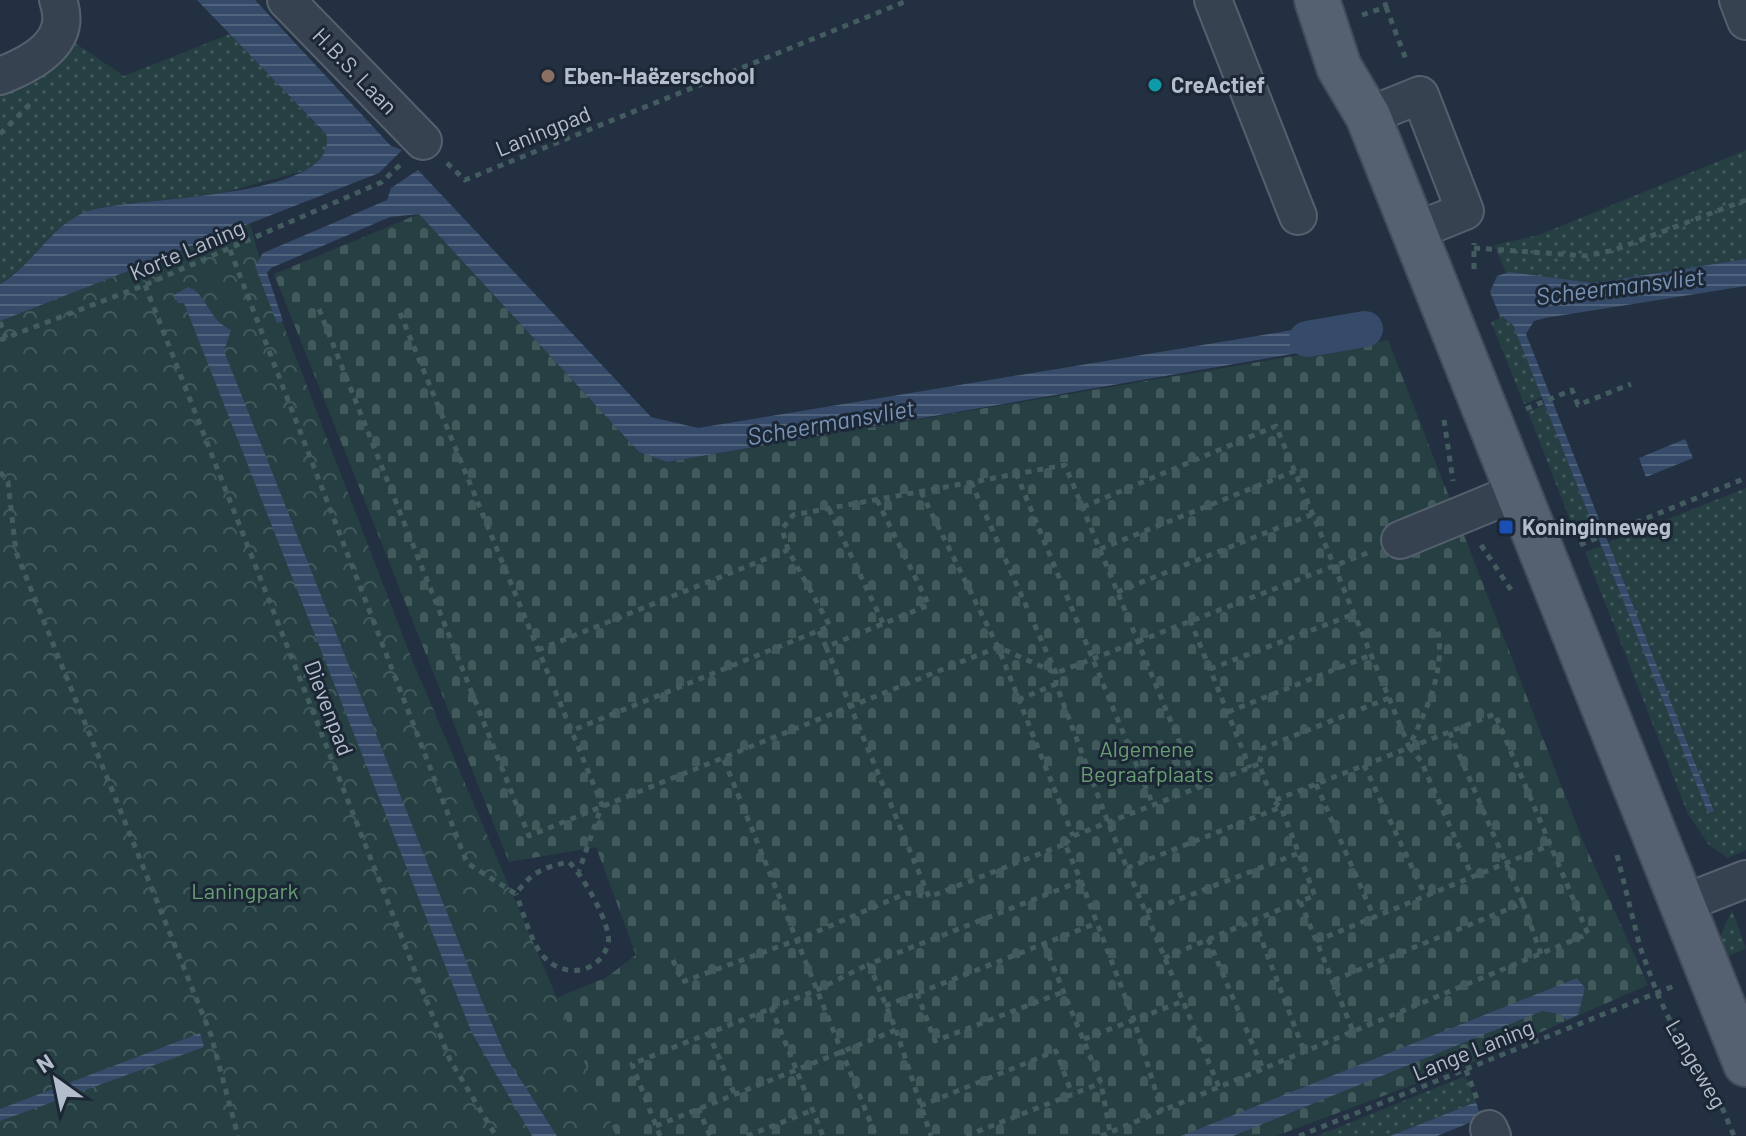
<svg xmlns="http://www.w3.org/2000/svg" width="1746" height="1136" font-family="Barlow,sans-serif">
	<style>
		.grass { fill: url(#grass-dots) }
		.cemetery { fill: url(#cemetery-stones) }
		.park { fill: url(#park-crowns) }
		.water { fill: url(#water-rules) }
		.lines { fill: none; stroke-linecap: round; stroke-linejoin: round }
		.canal { stroke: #354b69; stroke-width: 36 }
		.minor-casing { stroke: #55606e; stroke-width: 40 }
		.major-casing { stroke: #414b5a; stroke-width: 48 }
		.path { stroke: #435c5f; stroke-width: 5; stroke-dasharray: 6 6; stroke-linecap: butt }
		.minor { stroke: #374251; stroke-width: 36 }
		.major { stroke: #556171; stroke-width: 44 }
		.education-dot { fill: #8d6e63; stroke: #1c2736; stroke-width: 3 }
		.culture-dot { fill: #0f9aa8; stroke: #1c2736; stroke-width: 3 }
		.transit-dot { fill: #1a4fb4; stroke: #1c2736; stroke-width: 3 }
		.labels { text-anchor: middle; stroke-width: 6; stroke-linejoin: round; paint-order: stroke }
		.street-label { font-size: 22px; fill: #b4bdcb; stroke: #1c2736 }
		.poi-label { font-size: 22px; font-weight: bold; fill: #b4bdcb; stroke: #1c2736; text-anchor: start }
		.park-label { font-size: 22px; fill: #699e75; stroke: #1c2736 }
		.water-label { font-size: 24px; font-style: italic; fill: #7993b5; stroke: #1c2736 }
	</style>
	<defs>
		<pattern id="grass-dots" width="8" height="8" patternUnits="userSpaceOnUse" patternTransform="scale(2)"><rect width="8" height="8" fill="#253f42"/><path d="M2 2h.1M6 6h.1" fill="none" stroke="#42595c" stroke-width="1.8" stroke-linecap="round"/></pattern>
		<pattern id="cemetery-stones" width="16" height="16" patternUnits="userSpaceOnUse" patternTransform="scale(2)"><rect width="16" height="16" fill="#253f42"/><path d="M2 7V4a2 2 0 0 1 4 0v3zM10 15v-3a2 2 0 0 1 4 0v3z" fill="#42595c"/></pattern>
		<pattern id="park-crowns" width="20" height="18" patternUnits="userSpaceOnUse" patternTransform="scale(2)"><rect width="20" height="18" fill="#253f42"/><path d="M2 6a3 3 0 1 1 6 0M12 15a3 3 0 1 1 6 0" fill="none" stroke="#42595c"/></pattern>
		<pattern id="water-rules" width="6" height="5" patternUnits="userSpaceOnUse" patternTransform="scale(2)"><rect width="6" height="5" fill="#354b69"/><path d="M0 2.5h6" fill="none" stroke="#50637d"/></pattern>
	</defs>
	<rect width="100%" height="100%" fill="#233041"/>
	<g class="grass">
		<polygon points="48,25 124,76 230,34 326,135 329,145 325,157 315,168 218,194 103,207 50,236 28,263 0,284 0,67"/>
		<polygon points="1746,150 1746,259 1594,283 1506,273 1494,245 1539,235"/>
		<polygon points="1499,314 1513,325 1542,397 1524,404 1491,322 1500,318"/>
		<polygon points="1545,405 1594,528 1576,535 1528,412"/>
		<polygon points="1746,488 1746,850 1728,858 1709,845 1688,814 1585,552 1601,546 1709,813 1714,810 1607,543"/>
		<polygon points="1732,910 1746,948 1722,959 1719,939"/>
		<polygon points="1465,1076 1476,1102 1390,1136 1317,1136"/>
	</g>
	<polygon class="cemetery" points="419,214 639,452 667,462 1388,340 1583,841 1648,985 1466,1065 1276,1136 609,1136 554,999 607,977 636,955 596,847 509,862 274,274"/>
	<polygon class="park" points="250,224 265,277 413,662 616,1136 0,1136 0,320"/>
	<g class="water">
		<path d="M 197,0 L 255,0 L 391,146 L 402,150 L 379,173 L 0,321 L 0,284 C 33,265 48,229 83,213 C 122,195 343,203 326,134 Z"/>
		<polygon points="418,170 651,417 698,428 1354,320 1356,343 667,462 639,452 419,214 390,217 271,268 267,273 283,321 277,323 255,266 263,253 387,200 391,188"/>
		<polygon points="1746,259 1746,286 1545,318 1534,321 1526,334 1714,811 1708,813 1513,325 1499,314 1490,292 1497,276 1509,272 1594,283"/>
		<path d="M 188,287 C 208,294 206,318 231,330 L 224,351 L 482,1001 L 507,1059 L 557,1136 L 532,1136 L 471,1031 L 184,303 L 178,303 L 174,295 Z"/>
		<polygon points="1685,439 1693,458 1646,477 1639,458"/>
		<polygon points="1577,978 1585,988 1578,1015 1567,1020 1560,1014 1542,1011 1233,1136 1181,1136"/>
		<polygon points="200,1033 204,1047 0,1121 0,1109"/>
		<polygon points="1476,1102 1481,1118 1437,1136 1390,1136"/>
	</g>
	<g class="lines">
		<polyline class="canal" points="1307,339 1365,329"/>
		<g class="minor-casing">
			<g id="minor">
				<polyline points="286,0 423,141"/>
				<polyline points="1213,0 1298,216"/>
				<polyline points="1738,0 1746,21"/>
				<path d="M 0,76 C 34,63 73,42 58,0"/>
				<polyline points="1368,116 1420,95 1465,211 1413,232"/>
				<polyline points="1400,540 1517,492"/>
				<polyline points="1682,904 1746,879"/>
				<polyline points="1489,1129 1492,1136"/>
			</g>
		</g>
		<g class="major-casing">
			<polyline id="major" points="1317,0 1339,67 1368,116 1746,1064"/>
		</g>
		<g class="path">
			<polyline points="1386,7 1407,62"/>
			<polyline points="1362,15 1386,7 1384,0"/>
			<polyline points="0,134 30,104"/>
			<polyline points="447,163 465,180 909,0"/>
			<polyline points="1474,248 1587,256 1614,250 1746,200"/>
			<path d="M 230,250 L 467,863 L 516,894 C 531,872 544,867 569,862 C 582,874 613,927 608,944 C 599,975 563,978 544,957 C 530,942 524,913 516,894"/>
			<polyline points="1474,269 1474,243"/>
			<polyline points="145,285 450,1060 496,1136"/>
			<polyline points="319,309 529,836 998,647 1056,673 1370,552"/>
			<polyline points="400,313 602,805 579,871"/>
			<polyline points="0,322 6,338"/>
			<polyline points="0,340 145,285 382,182 400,165"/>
			<polyline points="1526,409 1572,390 1578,405 1631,384"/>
			<polyline points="1444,420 1453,481"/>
			<polyline points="0,472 8,482 16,552 211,1035 238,1136"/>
			<polyline points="1016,473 1153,805"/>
			<polyline points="971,482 1056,673 1056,684 1109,825 1219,1087"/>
			<polyline points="921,492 998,647 1073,836"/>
			<polyline points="1083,507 1276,426 1389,698 1263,748 1259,764"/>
			<polyline points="829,509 883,623"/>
			<polyline points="1481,545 1513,593"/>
			<polyline points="1580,545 1746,478"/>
			<polyline points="1100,549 1295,471"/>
			<polyline points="788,550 782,529 793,515 1065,465 1198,787"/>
			<polyline points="1117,592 1313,514"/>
			<polyline points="1190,620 1250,768"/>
			<polyline points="819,631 826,647 929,605 877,500"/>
			<polyline points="538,650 788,550 830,626 571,731"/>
			<polyline points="1210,669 1354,614"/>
			<path d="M 1389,698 L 1409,747 C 1426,710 1445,673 1438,631"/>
			<polyline points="1018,700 1056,684"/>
			<polyline points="1228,712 1371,655"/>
			<polyline points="1409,747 1421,761 1472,876"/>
			<polyline points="724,760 876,1136"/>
			<polyline points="1364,765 1425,895"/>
			<polyline points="1316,784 1374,917"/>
			<polyline points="1065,844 1073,836 1259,764 1273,801 1281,807 1315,896 1300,901 1353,1031"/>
			<polyline points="1617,855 1640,947 1657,993 1679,1040 1719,1100 1734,1136"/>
			<polyline points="1127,868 1281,807"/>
			<polyline points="1081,881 1134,1020 1162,1112"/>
			<polyline points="1523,903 1541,954"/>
			<polyline points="1146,912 1299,853"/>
			<polyline points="1254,920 1304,1051"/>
			<polyline points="1208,939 1263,1069"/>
			<polyline points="1316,941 1550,845"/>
			<polyline points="1044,944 1101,1083 1110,1132"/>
			<polyline points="1164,958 1300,901"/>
			<polyline points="673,960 682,982 797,940 907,893 928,897"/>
			<polyline points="1334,980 1523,903 1449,731"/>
			<polyline points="917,993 935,1041 1063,992"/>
			<polyline points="885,1006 1097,923"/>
			<polyline points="771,1007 823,1136"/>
			<polyline points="896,1030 931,1136"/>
			<polyline points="708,1032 734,1093"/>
			<polyline points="1084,1039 1181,1002"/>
			<polyline points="1466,1070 1477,1099"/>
			<polyline points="920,1106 1056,1051 1072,1094"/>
			<polyline points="698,1108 710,1136"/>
			<polyline points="656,1126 896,1030 869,964 1081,881 1065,844 929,897 826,647"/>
			<polyline points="660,1136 632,1064 817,990 869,964"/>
			<polyline points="747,1136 813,1110"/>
			<polyline points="966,1136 1101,1083"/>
			<polyline points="1101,1136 1588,934 1495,714 1273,801"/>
			<polyline points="1299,1136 1674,986"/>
		</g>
		<use href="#minor" class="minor"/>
		<use href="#major" class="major"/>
	</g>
	<circle class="education-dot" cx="548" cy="76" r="8"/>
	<circle class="culture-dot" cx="1155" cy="85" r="8"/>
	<rect class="transit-dot" x="1498" y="519" width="16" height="16" rx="4"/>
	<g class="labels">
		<g class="street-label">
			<text transform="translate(355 71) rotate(46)" y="8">H.B.S. Laan</text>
			<text transform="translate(543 131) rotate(-22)" y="8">Laningpad</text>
			<text transform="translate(187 250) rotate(-23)" y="8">Korte Laning</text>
			<text transform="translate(329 708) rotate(69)" y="8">Dievenpad</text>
			<text transform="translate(1473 1050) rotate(-22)" y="8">Lange Laning</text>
			<text transform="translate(1696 1064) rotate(60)" y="8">Langeweg</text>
		</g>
		<g class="poi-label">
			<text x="564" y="84">Eben-Haëzerschool</text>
			<text x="1171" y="93">CreActief</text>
			<text x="1522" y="535">Koninginneweg</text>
		</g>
		<g class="park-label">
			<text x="1147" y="757">Algemene<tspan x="1147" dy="25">Begraafplaats</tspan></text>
			<text x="245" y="899">Laningpark</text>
		</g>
		<g class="water-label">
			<text transform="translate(1620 287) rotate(-7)" y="8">Scheermansvliet</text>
			<text transform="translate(831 423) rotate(-10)" y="8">Scheermansvliet</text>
		</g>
	</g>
	<g transform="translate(56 1080) rotate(327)" stroke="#1c2736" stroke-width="6" paint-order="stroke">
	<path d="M0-6L14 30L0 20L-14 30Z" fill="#b4bdcb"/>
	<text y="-12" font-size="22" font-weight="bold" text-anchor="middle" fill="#b4bdcb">N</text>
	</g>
</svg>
